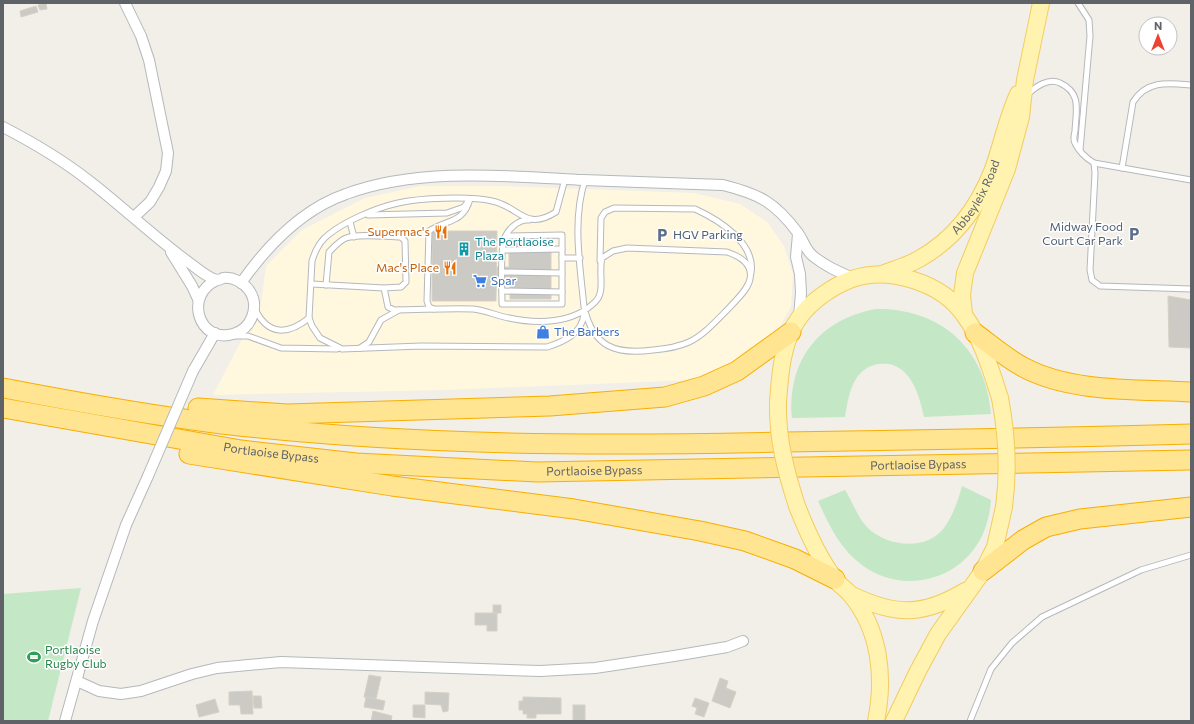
<svg xmlns="http://www.w3.org/2000/svg" width="1194" height="724" font-family="Commissioner,sans-serif">
	<style>
		.commercial { fill: #fff8df }
		.green { fill: #c4e8c5 }
		.building { fill: #cccac5; stroke: #d6d1c6 }
		.lines { fill: none; stroke-linecap: round; stroke-linejoin: round }
		.lane-casing { stroke: #b5b8bc; stroke-width: 7 }
		.street-casing { stroke: #b5b8bc; stroke-width: 12 }
		.primary-casing { stroke: #f4cc5d; stroke-width: 18 }
		.highway-casing { stroke: #f9ae00; stroke-width: 21 }
		.lane { stroke: #fff; stroke-width: 5 }
		.street { stroke: #fff; stroke-width: 10 }
		.primary { stroke: #fff3af; stroke-width: 16 }
		.highway { stroke: #ffe491; stroke-width: 19 }
		.street-bridge-casing { stroke: #b5b8bc; stroke-width: 12; stroke-linecap: butt }
		.primary-bridge-casing { stroke: #f4cc5d; stroke-width: 18; stroke-linecap: butt }
		.street-bridge { stroke: #fff; stroke-width: 10 }
		.primary-bridge { stroke: #fff3af; stroke-width: 16 }
		.labels { text-anchor: middle; stroke-width: 3; stroke-linejoin: round; paint-order: stroke }
		.street-label { font-size: 12px; fill: #5f6368; stroke: #fff }
		.service-label { font-size: 12px; fill: #4e5e75; stroke: #fff; text-anchor: end }
		.food-label { font-size: 12px; fill: #c56008; stroke: #fff; text-anchor: end }
		.culture-label { font-size: 12px; fill: #0d838f; stroke: #fff; text-anchor: start }
		.shop-label { font-size: 12px; fill: #366cbe; stroke: #fff; text-anchor: start }
		.leisure-label { font-size: 12px; fill: #27864d; stroke: #fff; text-anchor: start }
	</style>
	<rect width="100%" height="100%" fill="#f1efe8"/>
	<polygon class="commercial" points="420,186 504,186 694,193 740,204 767,222 784,246 793,274 791,306 780,327 738,360 693,380 444,390 213,395 261,303 266,266 302,230 365,198"/>
	<g class="green">
		<path d="M 876,309 C 941,308 986,349 991,414 L 924,417 C 919,393 909,360 879,364 C 869,365 861,371 856,379 C 849,390 847,405 845,417 L 792,418 C 787,361 819,319 876,309 Z"/>
		<path d="M 962,486 L 991,500 C 990,514 986,531 978,543 C 954,583 899,593 862,565 C 840,549 829,525 818,501 L 845,490 C 852,501 858,518 867,527 C 885,546 926,552 944,528 C 953,515 958,501 962,486 Z"/>
		<polygon points="81,588 48,721 3,721 3,594"/>
	</g>
	<g class="building">
		<polygon points="46,3 47,9 40,10 38,5"/>
		<polygon points="36,6 38,12 21,17 20,11"/>
		<polygon points="432,231 497,231 496,301 432,301"/>
		<polygon points="509,243 551,243 551,299 510,299 510,277 497,277 497,267 509,267"/>
		<polygon points="1168,296 1191,300 1191,348 1169,347"/>
		<rect x="493" y="605" width="8" height="8"/>
		<polygon points="475,613 497,613 497,631 487,631 487,625 475,625"/>
		<polygon points="369,675 381,677 376,699 364,697"/>
		<polygon points="720,678 728,681 726,688 736,692 730,708 712,701"/>
		<polygon points="252,691 253,714 241,714 240,705 229,705 229,692"/>
		<polygon points="425,692 449,693 448,711 443,712 441,705 425,704"/>
		<polygon points="253,696 261,696 262,708 254,708"/>
		<polygon points="366,697 385,701 383,710 364,707"/>
		<polygon points="523,697 561,698 561,714 536,714 536,718 527,718 527,714 523,714 523,710 519,710 519,701 523,701"/>
		<polygon points="695,698 709,703 704,717 695,714 697,708 692,706"/>
		<polygon points="215,699 219,712 199,717 196,705"/>
		<polygon points="413,705 425,705 425,718 413,717"/>
		<rect x="573" y="705" width="12" height="16"/>
		<polygon points="373,711 392,716 391,721 371,721"/>
	</g>
	<g class="lines">
		<g class="lane-casing">
			<g id="lane">
				<polyline points="1078,3 1089,20 1090,36 1080,150"/>
				<path d="M 1027,95 C 1035,87 1049,77 1060,83 C 1082,93 1076,111 1075,131 C 1074,135 1073,140 1075,143 C 1079,152 1086,158 1094,163 L 1191,180"/>
				<polyline points="1094,163 1095,173 1090,270 1092,280 1100,286 1191,289"/>
				<path d="M 1122,168 L 1133,102 C 1147,80 1168,83 1191,85"/>
				<path d="M 565,179 L 556,212 C 525,232 519,206 492,201 C 470,196 419,198 398,203 C 376,208 345,221 328,235 C 320,241 315,251 312,261 L 309,318 L 312,326 L 320,338 L 342,349 L 421,346 L 547,347 C 563,342 582,334 584,314"/>
				<polyline points="368,215 447,213 464,207 469,200"/>
				<path d="M 529,220 C 518,219 507,230 504,240 C 500,252 502,290 502,304 L 562,304 L 562,258 L 580,258"/>
				<polyline points="350,222 354,237"/>
				<polyline points="506,236 562,235 562,258"/>
				<polyline points="503,250 562,249"/>
				<path d="M 600,261 L 601,218 L 605,212 L 614,208 L 695,209 C 719,220 756,243 751,273"/>
				<polyline points="502,272 562,273"/>
				<polyline points="312,284 384,288"/>
				<path d="M 326,285 L 329,252 C 334,247 339,241 346,238 C 360,233 386,237 401,237 L 405,241 L 406,282 L 401,287 L 384,288 L 388,307 L 394,310 C 420,310 447,308 473,309 C 485,310 497,316 509,318 C 537,324 573,324 595,302 C 606,292 598,272 602,258 L 613,251 L 627,248 L 727,252 C 739,256 753,264 750,279 C 748,290 736,300 729,308 C 717,320 704,335 689,342 C 678,347 665,349 653,350 C 615,355 593,347 584,307 C 580,265 572,220 585,180"/>
				<polyline points="502,291 562,292"/>
				<path d="M 255,309 C 268,336 288,335 309,318"/>
				<path d="M 434,309 L 429,307 L 427,301 L 429,231 C 447,219 463,224 470,199"/>
				<polyline points="235,336 248,336 281,348 337,349"/>
				<polyline points="360,348 369,342 381,320 399,310"/>
				<polyline points="970,721 991,669 1012,643 1042,617 1141,570 1191,555"/>
			</g>
		</g>
		<g class="street-casing">
			<g id="street">
				<polyline points="125,3 141,36 149,60 168,153 166,171 159,187 150,202 134,217"/>
				<path d="M 3,127 C 32,142 61,159 88,180 C 123,207 155,238 191,264 C 198,269 208,278 217,280 C 218,280 222,279 223,278 C 233,277 243,282 249,290 C 260,306 252,329 233,334 C 199,344 183,295 217,280"/>
				<polyline points="798,234 796,257 800,274 801,293 799,317"/>
				<polyline points="171,252 192,286 198,299"/>
				<path d="M 241,283 C 267,246 303,209 346,194 C 418,167 508,176 583,180 C 630,182 676,183 723,185 C 759,194 775,202 798,233 C 803,240 806,251 813,256 C 825,266 839,272 853,278"/>
				<polyline points="193,371 215,333"/>
				<polyline points="77,681 99,691 121,694 141,691 192,674 217,668 281,662 540,671 595,668 674,656 727,647 743,641"/>
				<polyline points="65,721 93,621 126,525 148,476"/>
			</g>
		</g>
		<g class="primary-casing">
			<g id="primary">
				<path id="s1" d="M 882,274 C 894,269 907,266 919,259 C 955,239 978,208 993,169 C 1002,144 1007,118 1018,94"/>
				<polyline points="964,314 962,295 965,273 1007,169 1021,117 1025,80 1041,3"/>
				<path d="M 778,402 C 780,375 782,341 799,318 C 811,301 833,286 852,279 C 889,266 942,283 964,315 C 982,339 991,370 1000,398"/>
				<path d="M 797,506 C 806,529 820,560 835,579 C 839,585 846,589 850,594 C 880,629 885,677 876,721"/>
				<path d="M 852,595 C 896,616 923,616 965,591"/>
				<polyline points="894,721 918,671 938,634 983,571 995,547 1004,507"/>
			</g>
		</g>
		<g class="highway-casing">
			<g id="highway">
				<path d="M 975,333 C 991,345 1006,358 1023,367 C 1071,393 1137,389 1191,392"/>
				<path d="M 3,388 C 76,402 148,415 222,424 C 408,446 596,446 784,442 C 920,440 1055,438 1191,434"/>
				<path id="s2" d="M 3,408 L 241,450 L 356,463 L 537,472 L 1191,460"/>
				<polyline points="198,408 287,414 550,406 665,397 704,386 737,371 791,332"/>
				<polyline points="189,454 392,486 574,509 700,531 745,541 795,559 835,579"/>
				<polyline points="983,571 1023,540 1046,527 1080,519 1191,507"/>
			</g>
		</g>
		<use href="#lane" class="lane"/>
		<use href="#street" class="street"/>
		<use href="#primary" class="primary"/>
		<use href="#highway" class="highway"/>
		<g class="street-bridge-casing">
			<polyline id="street-bridge" points="148,476 193,371"/>
		</g>
		<g class="primary-bridge-casing">
			<g id="primary-bridge">
				<path d="M 1000,398 C 1007,435 1009,470 1004,507"/>
				<path d="M 778,402 C 777,439 786,472 797,506"/>
			</g>
		</g>
		<use href="#street-bridge" class="street-bridge"/>
		<use href="#primary-bridge" class="primary-bridge"/>
	</g>
	<defs>
		<g id="restaurant-bare" transform="scale(1.08)"><path d="M-5-6h1v4h1v-4h1v4h1v-4h1v5L-1.5 .5V6h-2V.5L-5-1ZM5-6V6H3V1.5H1.5Q1.5-4 5-6Z" fill="#e8710a" stroke="#fff" stroke-width="2.5" paint-order="stroke"/></g>
		<g id="parking-bare" transform="scale(1.08)"><path d="M-3.5-5.5H1a3.5 3.5 0 0 1 0 7H-1V5.5H-3.5ZM-1-3.4V-.6H.8a1.4 1.4 0 0 0 0-2.8Z" fill="#5c6f8a" stroke="#fff" stroke-width="2.5" paint-order="stroke"/></g>
		<g id="building-bare" transform="scale(1.08)"><path d="M-4-6H4V6H1V3H-1V6H-4ZM-2.5-4.3h1.7v1.8h-1.7ZM.8-4.3h1.7v1.8H.8ZM-2.5-1h1.7V.8h-1.7ZM.8-1h1.7V.8H.8Z" fill="#0f9aa8" stroke="#fff" stroke-width="2.5" paint-order="stroke"/></g>
		<g id="supermarket-bare" transform="scale(1.08)"><path d="M-6-5.5h2.5l.6 2H6L4.5 2H-2.5L-4.4-4H-6ZM-1.5 3.2a1.3 1.3 0 1 0 .1 0ZM3 3.2a1.3 1.3 0 1 0 .1 0Z" fill="#3f7fe0" stroke="#fff" stroke-width="2.5" paint-order="stroke"/></g>
		<g id="shop-bare" transform="scale(1.08)"><path d="M-5-2.5h2.3a2.7 3.5 0 0 1 5.4 0H5L5.5 6h-11ZM-1.5-2.5h3a1.5 2.3 0 0 0-3 0Z" fill="#3f7fe0" stroke="#fff" stroke-width="2.5" paint-order="stroke"/></g>
		<g id="stadium-bare" transform="scale(1.08)"><path d="M0-5a6.5 5 0 1 0 0 10a6.5 5 0 1 0 0-10ZM-3.5-1.8h7v3.6h-7Z" fill="#2e9e5b" stroke="#fff" stroke-width="2.5" paint-order="stroke"/></g>
	</defs>
	<g fill-rule="evenodd">
		<use href="#restaurant-bare" x="441" y="232"/>
		<use href="#parking-bare" x="1134" y="234"/>
		<use href="#parking-bare" x="662" y="235"/>
		<use href="#building-bare" x="464" y="249"/>
		<use href="#restaurant-bare" x="450" y="268"/>
		<use href="#supermarket-bare" x="480" y="281"/>
		<use href="#shop-bare" x="543" y="332"/>
		<use href="#stadium-bare" x="34" y="657"/>
	</g>
	<g class="labels">
		<g class="street-label">
			<text dy="4" stroke="none"><textPath href="#s1" startOffset="126">Abbeyleix Road</textPath></text>
			<text dy="4" stroke="none"><textPath href="#s2" startOffset="272">Portlaoise Bypass</textPath></text>
			<text dy="4" stroke="none"><textPath href="#s2" startOffset="920">Portlaoise Bypass</textPath></text>
			<text dy="4" stroke="none"><textPath href="#s2" startOffset="596">Portlaoise Bypass</textPath></text>
		</g>
		<g class="service-label">
			<text x="1123" y="231">Midway Food<tspan x="1123" dy="14">Court Car Park</tspan></text>
			<text x="673" y="239" text-anchor="start">HGV Parking</text>
		</g>
		<g class="food-label">
			<text x="430" y="236">Supermac's</text>
			<text x="439" y="272">Mac's Place</text>
		</g>
		<g class="culture-label">
			<text x="475" y="246">The Portlaoise<tspan x="475" dy="14">Plaza</tspan></text>
		</g>
		<g class="shop-label">
			<text x="491" y="285">Spar</text>
			<text x="554" y="336">The Barbers</text>
		</g>
		<g class="leisure-label">
			<text x="45" y="654">Portlaoise<tspan x="45" dy="14">Rugby Club</tspan></text>
		</g>
	</g>
	<rect width="1194" height="724" fill="none" stroke="#5f6368" stroke-width="8"/>
	<g transform="translate(1158 36)"><circle r="19" fill="#ffffff" stroke="#bfc1c3"/>
	<path d="M0-3L7 15L0 10L-7 15Z" fill="#ed4232"/>
	<text y="-6" font-size="11" font-weight="bold" text-anchor="middle" fill="#5f6368">N</text>
	</g>
</svg>
